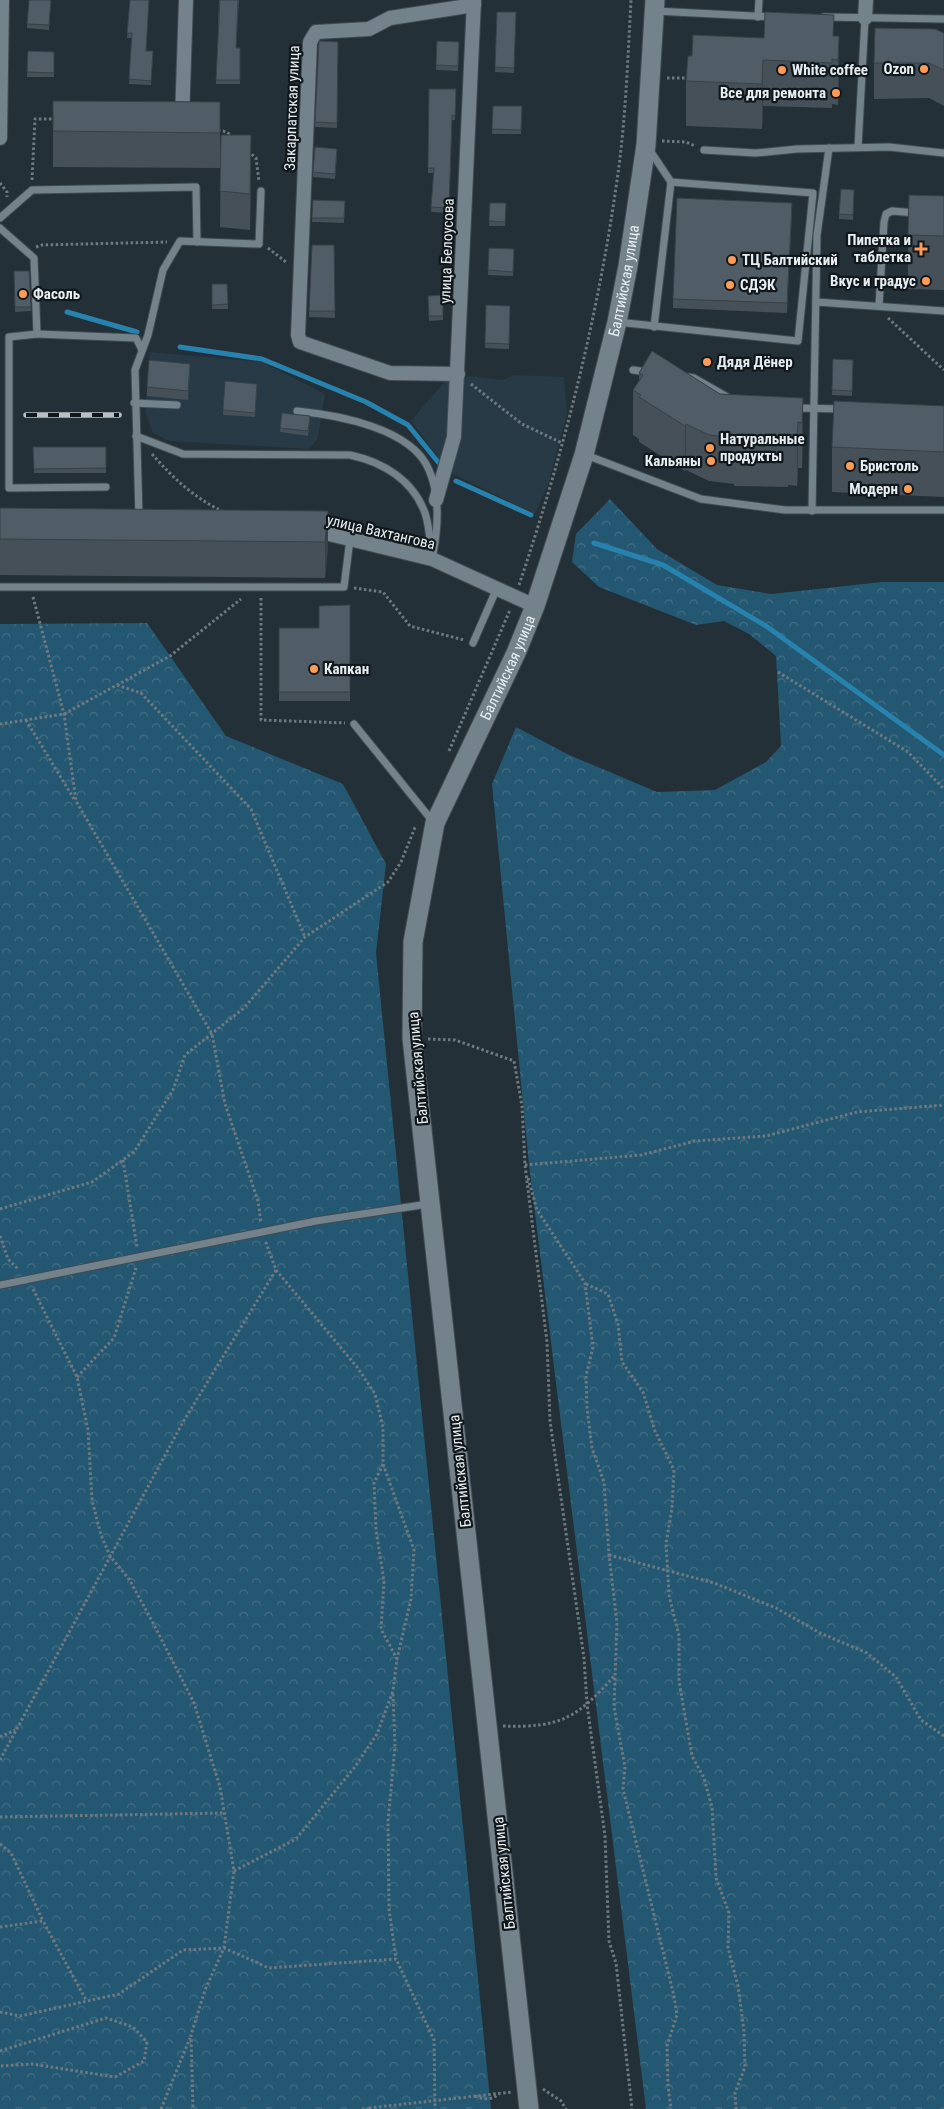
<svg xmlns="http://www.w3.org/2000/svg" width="944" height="2109" font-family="'Roboto Condensed',sans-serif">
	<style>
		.built { fill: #273a45 }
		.forest { fill: url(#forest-crowns) }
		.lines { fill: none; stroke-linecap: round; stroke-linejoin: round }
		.stream { stroke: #2882ae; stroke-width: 5 }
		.lane-casing { stroke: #404b51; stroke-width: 9 }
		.street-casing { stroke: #404b51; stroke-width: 16 }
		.secondary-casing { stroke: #404b51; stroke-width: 21 }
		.path { stroke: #6f7a80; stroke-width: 3; stroke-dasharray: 2.5 2.5; stroke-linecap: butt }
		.lane { stroke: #74828b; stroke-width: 7 }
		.street { stroke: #74828b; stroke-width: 14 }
		.secondary { stroke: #74828b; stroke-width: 19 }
		.rail-casing { stroke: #b7c1c6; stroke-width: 5.5 }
		.rail { stroke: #11171a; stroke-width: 4; stroke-dasharray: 11; stroke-linecap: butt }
		.wall { fill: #455058 }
		.shaded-wall { fill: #384147 }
		.building { fill: #505d66; stroke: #384147 }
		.poi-dot { fill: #fd9c57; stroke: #11171a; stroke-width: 2 }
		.labels { text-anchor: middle; stroke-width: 4.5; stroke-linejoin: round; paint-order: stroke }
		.poi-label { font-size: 15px; font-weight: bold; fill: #e6eef3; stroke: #11171a; text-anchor: start }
		.street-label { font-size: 15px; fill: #e6eef3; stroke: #11171a }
	</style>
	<defs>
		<pattern id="forest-crowns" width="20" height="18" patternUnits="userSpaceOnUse" patternTransform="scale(1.25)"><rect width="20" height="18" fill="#245771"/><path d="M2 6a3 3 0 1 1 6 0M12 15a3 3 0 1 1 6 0" fill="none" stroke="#446f86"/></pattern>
	</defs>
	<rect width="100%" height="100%" fill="#233037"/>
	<g class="built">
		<polygon points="150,352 262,362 325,394 318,438 309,449 169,441 153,433 145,412"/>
		<polygon points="514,375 564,377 567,413 548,485 535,514 449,472 411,421 446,380 472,376 502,380"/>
	</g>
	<g class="forest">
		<polygon points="610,499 657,549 717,585 771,594 882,582 944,582 944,2109 646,2109 529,1165 492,784 516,727 567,754 657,792 715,790 766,762 781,746 776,656 749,634 724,621 696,625 599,587 572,562 576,534"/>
		<polygon points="147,623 226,736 343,784 386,864 376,953 491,2109 0,2109 0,624"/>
	</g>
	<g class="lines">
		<g class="stream">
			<polyline points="67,312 137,332"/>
			<polyline points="180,347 262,359 366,402 408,425 438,462"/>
			<polyline points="456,481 531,515"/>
			<polyline points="594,543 663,565 766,626 944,755"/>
		</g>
		<g class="lane-casing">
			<g id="lane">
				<polyline points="655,11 774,17"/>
				<polyline points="758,17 759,0"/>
				<polyline points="824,17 944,19"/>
				<polyline points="858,147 865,18"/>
				<polyline points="704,150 756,153 797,149 889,147 944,153"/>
				<polyline points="0,218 32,190 196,187 197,242"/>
				<polyline points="0,228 34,258 37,334 9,337 9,488 106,487"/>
				<polyline points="816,302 944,311"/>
				<polyline points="879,306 884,222 886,214 892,211 916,213"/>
				<polyline points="617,322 798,341 813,193 671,182 649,149"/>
				<polyline points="654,327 671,182"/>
				<polyline points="37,334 136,338 142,350"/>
				<polyline points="633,370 647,372"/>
				<polyline points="688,377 694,378 729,398"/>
				<polyline points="134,403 177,405"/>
				<polyline points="796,408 842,409"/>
				<path d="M 297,411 C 337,415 412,428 429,470 C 440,495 438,528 433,554"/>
				<path d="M 136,436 L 183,454 L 350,455 C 383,462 413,480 425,513 C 430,527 430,545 432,559"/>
				<polyline points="586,455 701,499 785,510 944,510"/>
				<polyline points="812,511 817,235 829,148"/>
				<polyline points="139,517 135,370 148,335 163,270 180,241 259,244 261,191"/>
				<polyline points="0,587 344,587 350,539"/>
				<polyline points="473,643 497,588"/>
				<polyline points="354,724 434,823"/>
				<polyline points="0,1285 316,1221 428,1204"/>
			</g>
		</g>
		<g class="street-casing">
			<g id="street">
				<polyline points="865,18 866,0"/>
				<polyline points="182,119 186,0"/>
				<polyline points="0,138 2,0"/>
				<polyline points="458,374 390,373 300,342 298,335 310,42 316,32 369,29 390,18 474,5"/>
				<polyline points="436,500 454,437 474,0"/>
				<polyline points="309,533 329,534 432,559 535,606"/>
			</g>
		</g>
		<g class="secondary-casing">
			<g id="secondary">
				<path id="s1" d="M 529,2109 L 412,1038 L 413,942 L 435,823 L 516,653 L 535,606 L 584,455 L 617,322 L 628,266 L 646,145 L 655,0"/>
			</g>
		</g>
		<g class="path">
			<polyline points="667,78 690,78"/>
			<polyline points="218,130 227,132 232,137"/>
			<polyline points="662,141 686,142 695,146"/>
			<polyline points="248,151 256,158 259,181"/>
			<polyline points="32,180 35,119 56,119"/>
			<polyline points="0,183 7,192 7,197"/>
			<polyline points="36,247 42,245 167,242"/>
			<polyline points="268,248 286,262"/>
			<polyline points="888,318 944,370"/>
			<polyline points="471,384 522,424 562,443"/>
			<path d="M 152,454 C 173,478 194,498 224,512"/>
			<path d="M 519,585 C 565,449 600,309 619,166 C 626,111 628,55 631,0"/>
			<polyline points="354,588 383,592 410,626 464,640"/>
			<polyline points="33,597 64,714 76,801 212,1034 225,1104 258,1201 261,1222"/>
			<polyline points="261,598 261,720 345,723"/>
			<polyline points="778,672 908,752 944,789"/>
			<polyline points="117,685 141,693 251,809 305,937"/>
			<polyline points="26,720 74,799"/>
			<polyline points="0,724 64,714 170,656 241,599"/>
			<polyline points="449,751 510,610"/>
			<polyline points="428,1039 455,1040 514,1061 522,1106 525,1165 547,1342 550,1421 584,1658 587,1704 605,1836 609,1941 616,1963 632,2109"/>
			<polyline points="123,1160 137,1247"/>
			<polyline points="525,1165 641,1155 695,1141 766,1136 857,1112 944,1105"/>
			<polyline points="528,1178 537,1210 585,1283 593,1347 586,1376 587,1409 592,1448 604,1482 609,1555 617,1623 614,1707 625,1767 623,1789 674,1996 677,2015 667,2046 668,2086 671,2109"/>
			<polyline points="0,1209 92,1182 134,1152 173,1090 185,1055 244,1008 305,937 388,882 401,862 416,825"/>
			<polyline points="0,1236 8,1259 19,1270"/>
			<polyline points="586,1284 608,1294 618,1324 622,1362 643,1392 655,1431 674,1470 672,1508 666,1544 669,1595 679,1636 679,1681 692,1756 704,1778 712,1807 716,1878 729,1913 728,1948 738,1986 744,2031 745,2067 735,2093 736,2109"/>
			<polyline points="33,1289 77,1377 88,1430 92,1500 101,1535 110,1556 129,1579 151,1619 194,1703 220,1787 234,1871 224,1948 205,1990 191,2035 193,2109"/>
			<polyline points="77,1377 114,1338 136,1268"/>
			<polyline points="383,1464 374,1483 376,1530 384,1581 381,1629 397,1659"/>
			<polyline points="609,1555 714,1583 776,1608 820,1633 867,1653 896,1677 921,1720 944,1736"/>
			<polyline points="393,1694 395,1746 388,1821 389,1909 396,1959"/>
			<path d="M 503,1726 C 561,1728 577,1718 615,1675"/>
			<polyline points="0,1737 15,1730"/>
			<polyline points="0,1760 183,1422 276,1270 265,1240"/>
			<polyline points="0,1817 224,1813"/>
			<polyline points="0,1844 11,1853 43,1921"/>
			<polyline points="234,1871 296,1839 354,1768 377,1734 393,1691 397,1659 411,1599 414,1550 383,1464 383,1427 375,1394 357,1367 276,1270"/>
			<polyline points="0,1927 43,1921 86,2000"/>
			<polyline points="0,2012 20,2016 119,1994 183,1950 224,1948 269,1968 396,1959 434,2040 435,2109"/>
			<polyline points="0,2051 106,2018 133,2027 147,2042 144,2061 115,2077 32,2064 0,2066"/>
			<polyline points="543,2089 561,2101 566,2109"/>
			<path d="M 475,2096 C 485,2100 491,2100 499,2094"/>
			<polyline points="369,2108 512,2092"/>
			<polyline points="161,2109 190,2038"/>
			<polyline points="362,2109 370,2109"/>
		</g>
		<use href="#lane" class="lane"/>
		<use href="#street" class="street"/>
		<use href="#secondary" class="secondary"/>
		<g class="rail-casing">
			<polyline id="rail" points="26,415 119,415"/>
		</g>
		<use href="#rail" class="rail"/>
	</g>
	<g class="wall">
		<polygon points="51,0 49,30 27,28 27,24"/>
		<polygon points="130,0 146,51 153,51 151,85 129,84 132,38 127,38"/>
		<polygon points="219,0 239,0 236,48 240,48 240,84 216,84"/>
		<polygon points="497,12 516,12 514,73 495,72"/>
		<polygon points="944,33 944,106 929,98 874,99 874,63"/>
		<polygon points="839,36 839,82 838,105 832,104 832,108 763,106 762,129 686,126 686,81 692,56 764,38"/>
		<polygon points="319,41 338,42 337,128 315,127"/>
		<polygon points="437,41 459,42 458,71 436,70"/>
		<polygon points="28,51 54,52 54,77 27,77"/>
		<polygon points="429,89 456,89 455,120 452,120 449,213 431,212 434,173 428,173"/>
		<polygon points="53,101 220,102 220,168 53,167"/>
		<polygon points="493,106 522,106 521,134 492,134"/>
		<polygon points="221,135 251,171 250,230 220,227"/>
		<polygon points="337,153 335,179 313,177 313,172"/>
		<polygon points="854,190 853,220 839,219 839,214"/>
		<polygon points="944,196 944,290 908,289 908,235"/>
		<polygon points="313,200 345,201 344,223 312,222"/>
		<polygon points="490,203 506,203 505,226 489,226"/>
		<polygon points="792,212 787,313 673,308 673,299"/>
		<polygon points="334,245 335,318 309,317 309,311"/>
		<polygon points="489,248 514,249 513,276 488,275"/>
		<polygon points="14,271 29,271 31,311 15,312"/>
		<polygon points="212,284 227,284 228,309 212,309"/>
		<polygon points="443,295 443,320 429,321 428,296"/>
		<polygon points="486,305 510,306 509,349 485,348"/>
		<polygon points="833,359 853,360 852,396 832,395"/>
		<polygon points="190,373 188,400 147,396 147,387"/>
		<polygon points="639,373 720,394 803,398 802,468 798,468 797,486 788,485 788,487 734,486 734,484 709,481 686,470 685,471 639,442 639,439 633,435 633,390 639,382"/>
		<polygon points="257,388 255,417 223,415 223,410"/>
		<polygon points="944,406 944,497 832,492 832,447"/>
		<polygon points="310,421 308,436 280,432 280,428"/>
		<polygon points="33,447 106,447 106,473 34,473"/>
		<polygon points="0,508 328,511 328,547 325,578 0,575"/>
		<polygon points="350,605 350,701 279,701 279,628 319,628"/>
	</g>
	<g class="shaded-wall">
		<polygon points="839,36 839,82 838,105 838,60"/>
		<polygon points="763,60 763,106 762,129 762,84"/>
		<polygon points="251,135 251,171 250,230 250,194"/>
		<polygon points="190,364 190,373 188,400 188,391"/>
		<polygon points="803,398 803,443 802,468 802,423"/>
		<polygon points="798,422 798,468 797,486 797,440"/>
		<polygon points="686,424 686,470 685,471 685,426"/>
		<polygon points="328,511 328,547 325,578 325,542"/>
	</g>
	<g class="building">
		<polygon points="29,0 51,0 49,25 27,24"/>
		<polygon points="130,0 149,0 146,51 153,51 151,81 129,79 132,33 127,33"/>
		<polygon points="220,0 238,0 236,48 240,48 240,80 216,80"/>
		<polygon points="497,12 516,12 514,68 495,67"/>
		<polygon points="765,12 834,15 833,36 839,36 838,60 832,59 832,63 763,60 762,84 686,81 688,56 692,56 693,35 764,38"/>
		<polygon points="875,28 935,29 944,33 944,70 929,63 874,63"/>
		<polygon points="319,41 338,42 337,123 315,122"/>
		<polygon points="437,41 459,42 458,66 436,65"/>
		<polygon points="28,51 54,52 54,73 27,72"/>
		<polygon points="429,89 456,89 455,116 452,115 449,208 431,207 434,168 428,168"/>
		<polygon points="53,101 220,102 220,133 53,131"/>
		<polygon points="493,106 522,106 521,130 492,129"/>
		<polygon points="221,135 251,135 250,194 220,191"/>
		<polygon points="315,147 337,149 335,174 313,172"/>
		<polygon points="841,189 854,190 853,215 839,214"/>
		<polygon points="909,195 944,196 944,236 908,235"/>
		<polygon points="677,198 792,203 787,303 673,299"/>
		<polygon points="313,200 345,201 344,218 312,218"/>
		<polygon points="490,203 506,203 505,222 489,221"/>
		<polygon points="312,245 334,245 335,311 309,311"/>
		<polygon points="489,248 514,249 513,272 488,270"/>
		<polygon points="14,271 29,271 31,307 15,307"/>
		<polygon points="212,284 227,284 228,304 212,305"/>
		<polygon points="443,295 443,316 429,316 428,296"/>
		<polygon points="486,305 510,306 509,344 485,343"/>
		<polygon points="652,351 720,394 803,398 802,423 798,422 797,440 788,440 788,442 734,441 734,438 709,435 686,424 685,426 639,397 641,395 633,390 643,375 639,373"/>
		<polygon points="833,359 853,360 852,391 832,390"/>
		<polygon points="149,360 190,364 188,391 147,387"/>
		<polygon points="225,381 257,384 255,413 223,410"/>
		<polygon points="834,401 944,406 944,452 832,447"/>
		<polygon points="282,413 310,416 308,431 280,428"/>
		<polygon points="33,447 106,447 106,468 34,469"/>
		<polygon points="0,508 328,511 325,542 0,539"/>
		<polygon points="350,605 350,692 279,692 279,628 319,628 319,606"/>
	</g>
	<g class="poi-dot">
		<circle cx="924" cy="69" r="5"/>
		<circle cx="782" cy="70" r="5"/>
		<circle cx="836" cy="93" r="5"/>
		<path d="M918.5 241.5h5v5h5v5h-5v5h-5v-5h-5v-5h5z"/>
		<circle cx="732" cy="260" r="5"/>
		<circle cx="926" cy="281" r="5"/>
		<circle cx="730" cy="285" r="5"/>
		<circle cx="23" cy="294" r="5"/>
		<circle cx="707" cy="362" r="5"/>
		<circle cx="710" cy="448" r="5"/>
		<circle cx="711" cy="461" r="5"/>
		<circle cx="850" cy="466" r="5"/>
		<circle cx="908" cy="489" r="5"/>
		<circle cx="314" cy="669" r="5"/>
	</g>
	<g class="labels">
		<g class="poi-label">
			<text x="914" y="74" text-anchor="end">Ozon</text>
			<text x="792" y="75">White coffee</text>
			<text x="826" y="98" text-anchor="end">Все для ремонта</text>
			<text x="911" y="245" text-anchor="end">Пипетка и<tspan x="911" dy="17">таблетка</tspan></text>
			<text x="742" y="265">ТЦ Балтийский</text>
			<text x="916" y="286" text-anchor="end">Вкус и градус</text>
			<text x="740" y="290">СДЭК</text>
			<text x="33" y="299">Фасоль</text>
			<text x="717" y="367">Дядя Дёнер</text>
			<text x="720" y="444">Натуральные<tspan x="720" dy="17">продукты</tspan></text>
			<text x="701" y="466" text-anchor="end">Кальяны</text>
			<text x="860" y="471">Бристоль</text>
			<text x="898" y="494" text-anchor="end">Модерн</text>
			<text x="324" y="674">Капкан</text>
		</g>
		<g class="street-label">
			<text transform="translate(292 108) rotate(-88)" y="5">Закарпатская улица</text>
			<text transform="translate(447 251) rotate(-88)" y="5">улица Белоусова</text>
			<text dy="5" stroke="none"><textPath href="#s1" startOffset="1871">Балтийская улица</textPath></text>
			<text transform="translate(381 532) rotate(13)" y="5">улица Вахтангова</text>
			<text dy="5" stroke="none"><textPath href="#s1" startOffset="1466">Балтийская улица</textPath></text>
			<text transform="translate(418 1068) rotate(-95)" y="5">Балтийская улица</text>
			<text transform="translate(460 1471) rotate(-96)" y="5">Балтийская улица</text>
			<text transform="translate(504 1873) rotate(-96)" y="5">Балтийская улица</text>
		</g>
	</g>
</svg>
